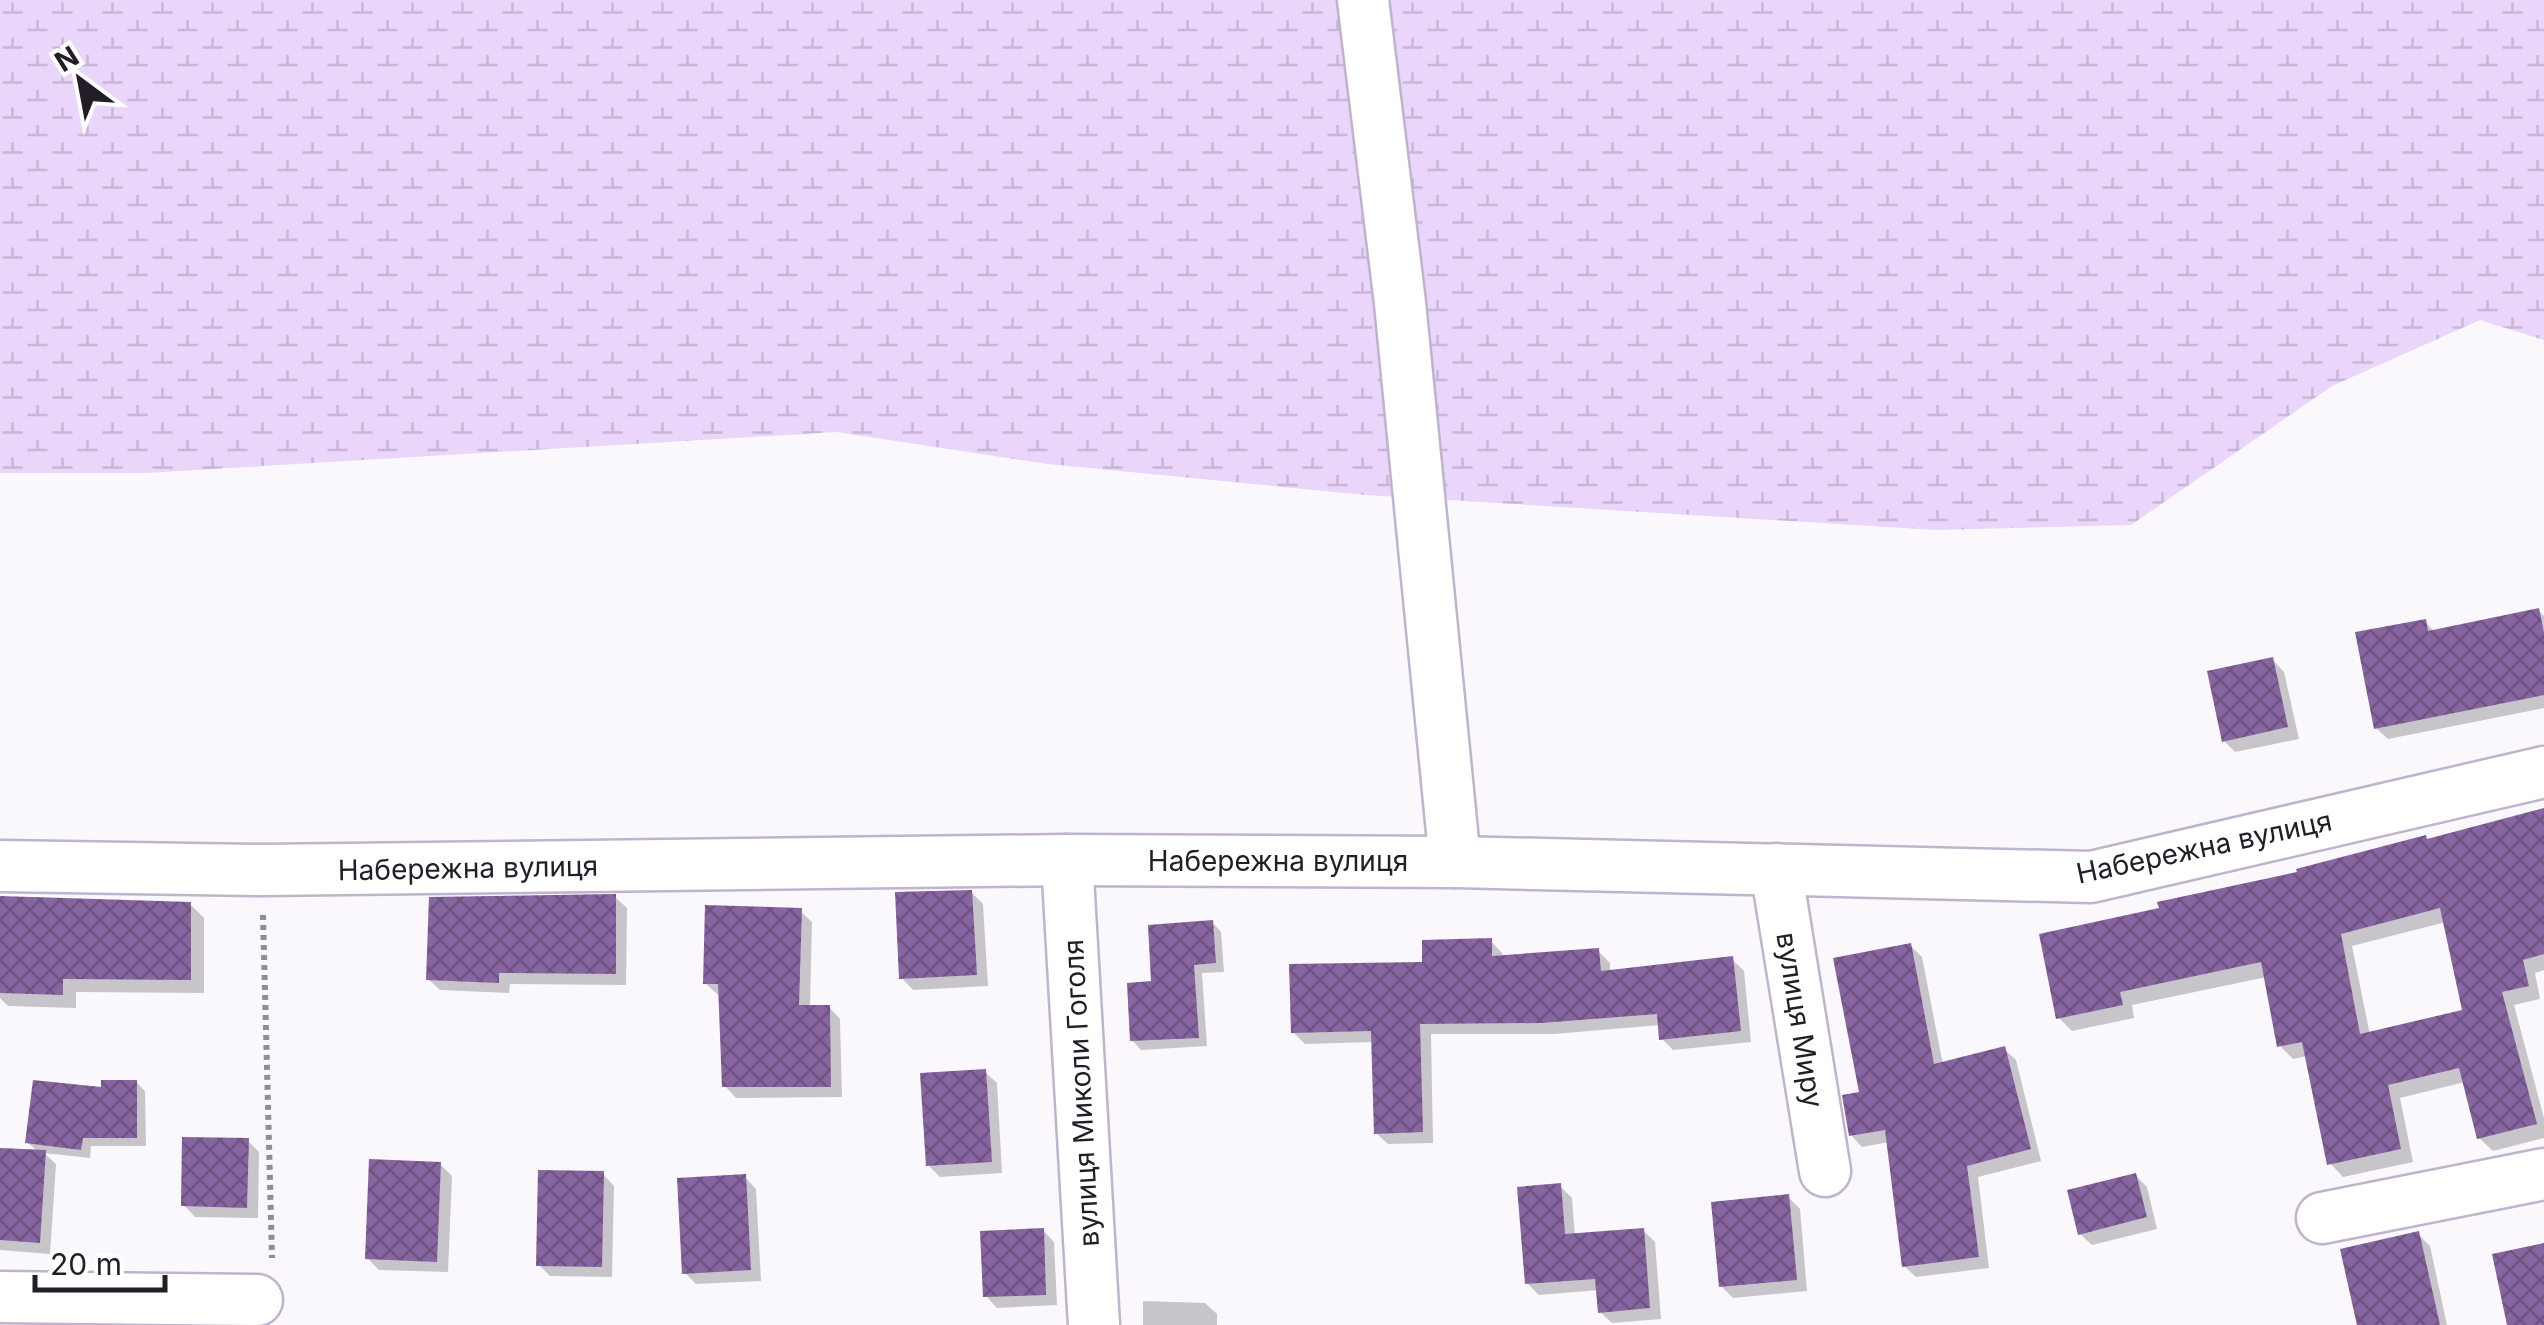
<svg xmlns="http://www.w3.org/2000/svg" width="2544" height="1325" font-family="Inter,sans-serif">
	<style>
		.wetland { fill: url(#wetland-marsh) }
		.shadow { fill: #0003; fill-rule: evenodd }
		.building { fill: url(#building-cross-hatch); fill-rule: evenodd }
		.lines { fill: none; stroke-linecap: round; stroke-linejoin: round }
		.street-casing { stroke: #c0b3cc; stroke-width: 55 }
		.path { stroke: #918d95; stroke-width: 6; stroke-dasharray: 5 5; stroke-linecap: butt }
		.street { stroke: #fff; stroke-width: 50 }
		.labels { text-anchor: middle; stroke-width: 8; stroke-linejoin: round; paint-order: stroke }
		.street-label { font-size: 28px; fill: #221d26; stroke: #fff }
	</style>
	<defs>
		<pattern id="wetland-marsh" width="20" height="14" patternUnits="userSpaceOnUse" patternTransform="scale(2.5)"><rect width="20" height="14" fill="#e9d6fa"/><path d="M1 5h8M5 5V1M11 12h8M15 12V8" fill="none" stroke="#c8b7d6"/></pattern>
		<pattern id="building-cross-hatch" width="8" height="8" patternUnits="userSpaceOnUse" patternTransform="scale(2.5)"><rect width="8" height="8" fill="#8765a1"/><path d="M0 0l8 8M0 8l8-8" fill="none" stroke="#6e5383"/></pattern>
	</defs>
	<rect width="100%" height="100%" fill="#faf7fd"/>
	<polygon class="wetland" points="0,0 2544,0 2544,340 2480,320 2332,386 2131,525 1936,530 1366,495 1048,464 836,432 145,473 0,473"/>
	<g class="shadow">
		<polygon points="2538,610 2544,616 2544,708 2388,739 2376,728 2425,622 2435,632"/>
		<polygon points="2273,660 2284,672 2299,739 2235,752 2224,741"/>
		<path d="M 2544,810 L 2544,970 L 2535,973 L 2540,999 L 2514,1005 L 2544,1118 L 2544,1138 L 2493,1151 L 2479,1138 L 2465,1082 L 2400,1098 L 2413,1162 L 2343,1177 L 2330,1163 L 2308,1056 L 2293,1059 L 2280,1046 L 2267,977 L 2132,1005 L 2134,1018 L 2072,1031 L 2059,1018 L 2162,910 ZM 2446,922 L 2465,1011 L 2370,1035 L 2352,946 Z"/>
		<polygon points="971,892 983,904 988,986 913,990 902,978"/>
		<polygon points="615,897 627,908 626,985 510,984 509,993 440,990 428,979"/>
		<polygon points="0,898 190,904 204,918 204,993 76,992 76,1008 8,1006 0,998"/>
		<polygon points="800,911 812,922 810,1007 829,1007 840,1019 842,1097 736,1098 725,1086 721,995 717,994 705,983"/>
		<polygon points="1212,922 1221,932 1224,972 1202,973 1207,1046 1141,1050 1132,1040 1154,984"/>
		<polygon points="1491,941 1502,953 1503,958 1598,951 1610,963 1610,972 1732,959 1744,971 1751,1042 1673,1050 1662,1039 1660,1025 1554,1034 1431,1034 1433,1143 1388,1144 1376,1133 1374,1042 1305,1044 1293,1032 1425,964"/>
		<polygon points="1910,945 1922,957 1943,1065 2004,1049 2016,1060 2041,1161 1978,1177 1989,1268 1916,1277 1904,1266 1889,1142 1862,1147 1851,1135"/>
		<polygon points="985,1072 997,1083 1002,1173 940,1177 928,1165"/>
		<polygon points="136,1082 145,1091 146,1146 91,1146 90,1158 44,1153 56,1164 50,1254 0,1250 0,1150 38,1152 28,1143 104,1090"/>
		<polygon points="248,1141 259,1152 258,1218 195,1217 184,1205"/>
		<polygon points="440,1164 452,1176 448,1272 379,1270 367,1258"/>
		<polygon points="603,1174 614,1186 612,1277 550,1276 539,1265"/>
		<polygon points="2135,1175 2147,1187 2157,1229 2092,1245 2080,1234"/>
		<polygon points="745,1177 756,1189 761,1281 696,1284 685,1273"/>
		<polygon points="1560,1186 1572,1198 1575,1236 1643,1230 1655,1242 1661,1319 1612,1323 1600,1312 1599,1290 1539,1295 1527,1283"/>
		<polygon points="1788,1197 1800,1209 1807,1291 1733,1298 1721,1286"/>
		<polygon points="1043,1230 1054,1242 1057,1305 997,1308 986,1296"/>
		<polygon points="2418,1234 2430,1246 2447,1325 2359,1325"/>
		<polygon points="1143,1301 1205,1303 1217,1314 1217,1325 1143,1325"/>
	</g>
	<g class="building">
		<polygon points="2539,608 2544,633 2544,695 2374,729 2355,632 2426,619 2428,631"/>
		<polygon points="2273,657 2288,727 2222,742 2207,671"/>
		<path d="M 2544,808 L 2544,954 L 2523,960 L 2529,986 L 2502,992 L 2537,1124 L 2477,1139 L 2459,1068 L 2388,1085 L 2401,1149 L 2327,1165 L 2302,1042 L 2277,1047 L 2261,962 L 2120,992 L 2123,1005 L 2056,1019 L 2039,934 L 2159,908 L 2157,902 L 2297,872 L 2296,869 L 2426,835 L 2427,839 ZM 2440,908 L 2462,1010 L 2360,1034 L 2341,934 Z"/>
		<polygon points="972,890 977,975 899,979 895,892"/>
		<polygon points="616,894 616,974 499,973 499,983 426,980 429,897"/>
		<polygon points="0,896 191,902 191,980 63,979 63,995 0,993"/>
		<polygon points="705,905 802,908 799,1005 830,1005 831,1087 722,1087 718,984 703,984"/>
		<polygon points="1213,920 1216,963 1194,965 1199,1038 1130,1041 1127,983 1151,981 1148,925"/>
		<polygon points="1492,938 1492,956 1599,948 1601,971 1733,956 1741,1031 1659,1040 1657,1014 1541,1023 1420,1024 1423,1132 1374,1134 1371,1031 1291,1033 1289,964 1422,962 1422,940"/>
		<polygon points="1911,943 1934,1064 2005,1046 2031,1149 1967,1166 1979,1257 1902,1267 1885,1130 1849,1136 1842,1095 1859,1092 1833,958"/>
		<polygon points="986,1069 992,1162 926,1166 920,1073"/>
		<polygon points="33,1080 101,1087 101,1080 137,1080 137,1138 83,1138 81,1150 25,1143"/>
		<polygon points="182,1137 249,1138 247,1208 181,1206"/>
		<polygon points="0,1148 46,1150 40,1243 0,1240"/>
		<polygon points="369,1159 441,1162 437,1262 365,1259"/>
		<polygon points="538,1170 604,1171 602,1267 536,1266"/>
		<polygon points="2136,1173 2147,1217 2078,1235 2067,1190"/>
		<polygon points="746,1174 751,1270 682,1274 677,1178"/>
		<polygon points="1561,1183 1565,1234 1644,1228 1650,1308 1598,1313 1595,1279 1525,1284 1517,1187"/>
		<polygon points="1789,1194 1797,1280 1719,1287 1711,1202"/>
		<polygon points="1044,1228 1046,1295 983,1297 980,1231"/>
		<polygon points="2419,1231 2440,1325 2357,1325 2340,1249"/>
		<polygon points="2544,1243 2544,1325 2507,1325 2492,1254"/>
	</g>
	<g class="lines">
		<g class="street-casing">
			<g id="street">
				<polyline points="1363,0 1400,303 1455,862"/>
				<polyline points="1067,860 1094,1325"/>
				<polyline points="0,866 262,870 1067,860 1455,862 2091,877 2544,772"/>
				<polyline points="1776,869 1825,1171"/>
				<polyline points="2322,1218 2544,1174"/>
				<polyline points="0,1297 257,1300"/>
			</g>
		</g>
		<polyline class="path" points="263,915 272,1258"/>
		<use href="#street" class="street"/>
	</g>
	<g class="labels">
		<g class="street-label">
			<text transform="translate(2204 847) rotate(-12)" y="10">Набережна вулиця</text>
			<text x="1278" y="871">Набережна вулиця</text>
			<text transform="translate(468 868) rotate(-1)" y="10">Набережна вулиця</text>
			<text transform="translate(1800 1020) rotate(81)" y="10">вулиця Миру</text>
			<text transform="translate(1081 1093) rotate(-93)" y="10">вулиця Миколи Гоголя</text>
		</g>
	</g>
	<g transform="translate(80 80) rotate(328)" stroke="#ffffff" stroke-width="8" paint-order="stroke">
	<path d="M0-8L18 38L0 25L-18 38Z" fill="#221d26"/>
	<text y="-15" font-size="28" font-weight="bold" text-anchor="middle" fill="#221d26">N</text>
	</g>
	<path d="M35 1275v15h130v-15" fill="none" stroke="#221d26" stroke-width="5"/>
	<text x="50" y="1275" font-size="30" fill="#221d26" stroke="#ffffff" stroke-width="8" paint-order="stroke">20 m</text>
</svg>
